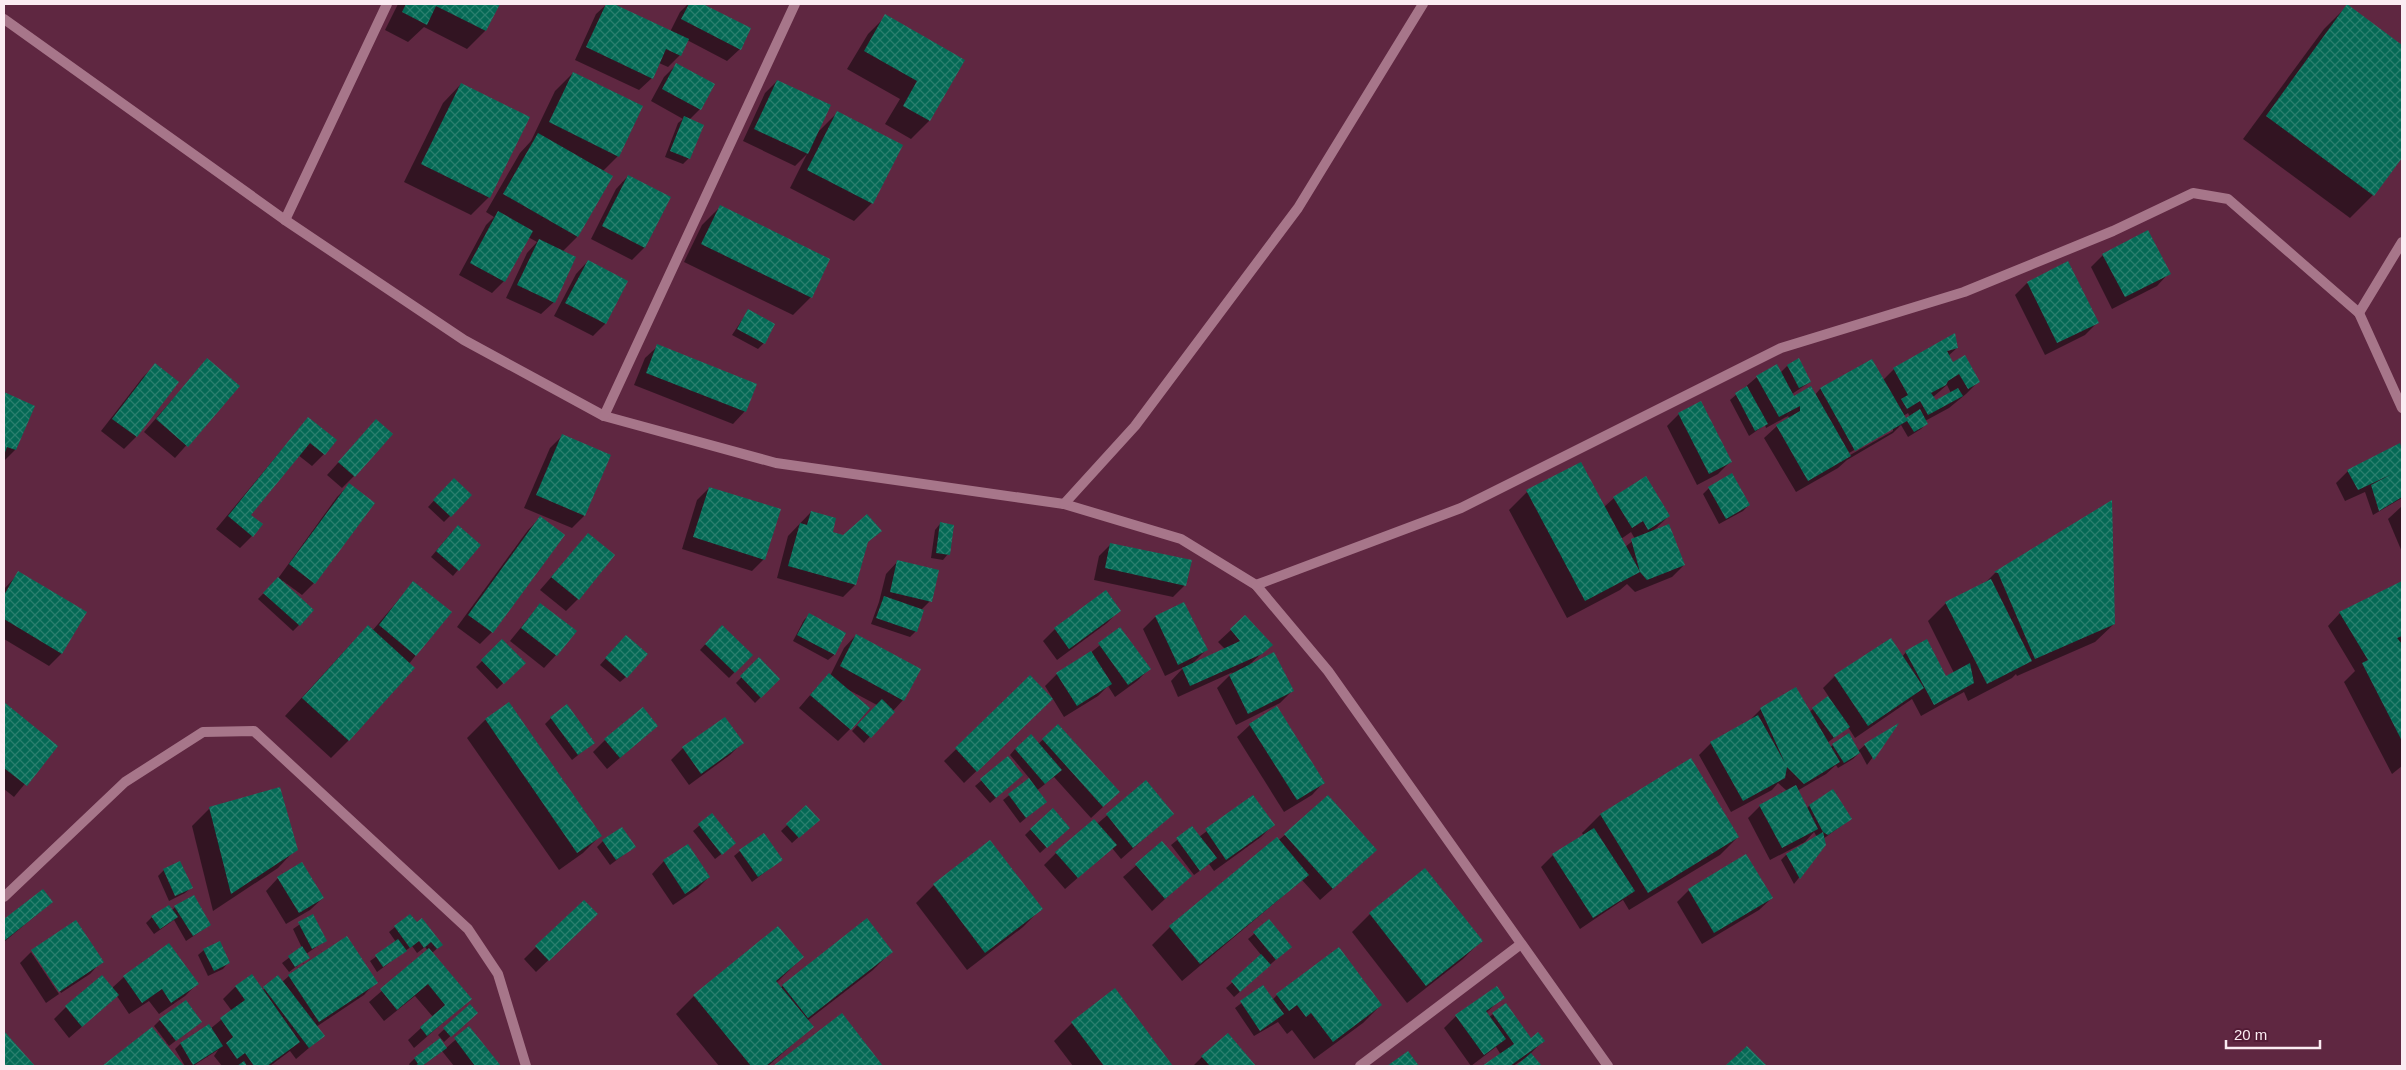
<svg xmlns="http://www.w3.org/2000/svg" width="2406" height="1070" font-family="Arial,sans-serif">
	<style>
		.shadow { fill: #0007; fill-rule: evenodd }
		.building { fill: url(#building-cross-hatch) }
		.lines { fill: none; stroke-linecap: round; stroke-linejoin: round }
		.minor { stroke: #a7768a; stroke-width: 10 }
	</style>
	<defs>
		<pattern id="building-cross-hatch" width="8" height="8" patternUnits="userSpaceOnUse" patternTransform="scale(1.25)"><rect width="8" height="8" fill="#056955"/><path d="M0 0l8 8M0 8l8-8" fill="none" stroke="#2a7f6e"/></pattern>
	</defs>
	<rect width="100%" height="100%" fill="#5f2741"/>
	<g class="shadow">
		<polygon points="398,4 498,4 485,31 467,49 424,27 408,42 385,30"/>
		<polygon points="607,4 611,4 670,32 680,12 688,4 700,4 750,29 740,49 727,61 687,40 680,55 668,67 659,63 652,78 639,90 575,60 596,14"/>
		<polygon points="2347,6 2402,47 2402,155 2373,195 2350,218 2243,139 2324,29"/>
		<polygon points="886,16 963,60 929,121 911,139 885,124 900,99 847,69 868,34"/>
		<polygon points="676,65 713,85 700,109 689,120 689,158 683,164 665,157 678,123 683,119 651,101 664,77"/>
		<polygon points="573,73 618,156 602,172 577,237 562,252 574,258 554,302 541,314 506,298 527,253 537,242 528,237 504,281 492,293 459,275 486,225 494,217 486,212 520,153 531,141 555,91"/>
		<polygon points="777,81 818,132 838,112 872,203 854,221 790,188 807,154 795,166 743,141 765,93"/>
		<polygon points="461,84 489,197 471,215 404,182 443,103"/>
		<polygon points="628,176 670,198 644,248 632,260 591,239 616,189"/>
		<polygon points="720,207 811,297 793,315 684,262 702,225"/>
		<polygon points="2103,255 2169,273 2157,286 2112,309 2091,267"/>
		<polygon points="588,261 627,282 605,324 593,336 554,316 576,274"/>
		<polygon points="2027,283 2097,323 2085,335 2045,355 2015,295"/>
		<polygon points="748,311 764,343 758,349 732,335"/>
		<polygon points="658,346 745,411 733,424 634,385 645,358"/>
		<path d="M 1957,348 L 1948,356 L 1953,364 L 1978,382 L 1966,394 L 1949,408 L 1925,421 L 1927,423 L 1921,429 L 1908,437 L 1901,425 L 1893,433 L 1847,460 L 1838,468 L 1796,492 L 1764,438 L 1777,426 L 1789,418 L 1788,416 L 1766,428 L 1765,425 L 1749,436 L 1730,400 L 1757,377 L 1780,373 L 1787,366 L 1810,382 L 1792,394 L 1794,398 L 1815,395 L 1820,389 L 1871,360 L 1883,380 L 1894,369 ZM 1947,385 L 1951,393 L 1936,401 L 1933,397 ZM 1908,413 L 1910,417 L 1906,419 L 1903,416 ZM 1893,428 L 1893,431 L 1850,455 L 1849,453 Z"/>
		<polygon points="207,360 239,386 175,458 144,432"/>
		<polygon points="155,365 177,382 136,437 124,449 101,431 143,377"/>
		<polygon points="4,394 34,407 15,450 4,461"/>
		<polygon points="1679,414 1730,462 1718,474 1697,485 1667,426"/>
		<polygon points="308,418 324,454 312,466 298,455 249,515 252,536 240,548 216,529"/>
		<polygon points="376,421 354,476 342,488 327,475"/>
		<polygon points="562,436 609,456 584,516 572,528 524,508 550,448"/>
		<polygon points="2399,445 2402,453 2402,498 2373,515 2365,492 2345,501 2336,483 2348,471"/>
		<polygon points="1732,475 1749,505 1743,511 1719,524 1703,494 1709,488"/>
		<polygon points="454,479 471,495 444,522 428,507"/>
		<polygon points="349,485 314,583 302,595 283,581 282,582 299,625 293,631 258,599 279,577 337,497"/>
		<polygon points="709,488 764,559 752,571 682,549 697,500"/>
		<path d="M 1527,492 L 1604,507 L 1614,498 L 1669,516 L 1652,532 L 1684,565 L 1672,577 L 1635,592 L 1627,584 L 1620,590 L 1567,618 L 1509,510 ZM 1631,532 L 1635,539 L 1625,547 L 1621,539 Z"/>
		<polygon points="2110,502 2114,624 2095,642 2017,676 2016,674 2012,678 1968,701 1964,692 1921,716 1912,699 1855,738 1848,727 1827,743 1830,747 1848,735 1858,751 1865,745 1895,727 1867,765 1860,752 1853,759 1838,768 1836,765 1826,774 1797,791 1806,809 1810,805 1851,819 1823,839 1825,845 1794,884 1781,860 1786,855 1817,837 1814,832 1805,842 1770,860 1748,818 1760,806 1787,791 1778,783 1772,790 1731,812 1699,755 1711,743 1748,722 1761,709 1796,689 1809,712 1829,697 1823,688 1835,676 1890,639 1902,657 1906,652 1946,678 1954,673 1928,621 1946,603 1984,584 1995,573"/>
		<polygon points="2402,506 2402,552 2388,519"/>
		<polygon points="811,512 831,533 843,536 880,531 866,544 855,585 843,597 777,578 788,536"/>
		<polygon points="540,518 492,632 480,644 457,627 528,530"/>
		<polygon points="940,524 948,554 943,560 931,558 935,530"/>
		<polygon points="452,532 458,570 453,576 431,557"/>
		<polygon points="588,535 578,599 566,611 540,590"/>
		<polygon points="1111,544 1185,585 1173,597 1094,580 1099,556"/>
		<polygon points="898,561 930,601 921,610 916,631 910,637 871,624 879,602 886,574"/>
		<polygon points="19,573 85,613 61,654 49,666 4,639 4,589"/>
		<polygon points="413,583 416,655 349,740 331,758 285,716 350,645 372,631"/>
		<polygon points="2402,583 2402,642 2398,644 2400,647 2402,646 2402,766 2392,774 2344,682 2355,671 2328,626 2340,613"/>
		<polygon points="1106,592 1119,611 1107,623 1057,660 1043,641 1055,629"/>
		<polygon points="1184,603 1206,650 1192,664 1225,649 1218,642 1245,617 1271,645 1250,664 1292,691 1280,703 1236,725 1217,688 1233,672 1178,697 1171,681 1184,667 1165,676 1143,629 1155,617"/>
		<polygon points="540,604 556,655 544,668 510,641"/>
		<polygon points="810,614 845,634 834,655 828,660 793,641 804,620"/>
		<polygon points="1120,629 1149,669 1137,681 1115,697 1108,686 1098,696 1064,717 1045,686 1057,674 1089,654"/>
		<polygon points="716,633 751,655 729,678 700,650"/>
		<polygon points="856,635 903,700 864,743 852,731 877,705 847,689 850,729 838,741 799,708 817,687 830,676 844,648"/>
		<polygon points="502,641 524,663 497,689 476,667"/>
		<polygon points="620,642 626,677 620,682 600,665"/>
		<polygon points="759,659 779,679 755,703 736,683"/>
		<polygon points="1030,677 1039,711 964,783 944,761"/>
		<polygon points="4,704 56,746 14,797 4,789"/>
		<polygon points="509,704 601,835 583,853 559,870 467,738 485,720"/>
		<polygon points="551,718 593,743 572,760 545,724"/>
		<polygon points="1250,725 1324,782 1312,795 1284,812 1237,737"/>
		<polygon points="657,726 607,769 593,752 605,740"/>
		<polygon points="1058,726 1106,804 1091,818 1054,777 1035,792 1045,802 1020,823 1003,800 1030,779 1010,755 1015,749 1038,744"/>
		<polygon points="742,743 730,755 689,785 671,760 683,748"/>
		<polygon points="1008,758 1022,775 990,803 975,786"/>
		<polygon points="1691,760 1738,837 1720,855 1629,910 1623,900 1580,929 1541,867 1553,855 1584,836 1582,833 1600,815"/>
		<polygon points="1146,782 1172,814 1121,859 1112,848 1065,889 1044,865 1056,853 1097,824"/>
		<polygon points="1253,796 1273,825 1261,837 1214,871 1209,864 1194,875 1171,845 1192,828 1199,837"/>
		<polygon points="806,807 812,825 792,843 781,831"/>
		<polygon points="210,808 296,849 278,868 213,911 192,826"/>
		<polygon points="712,815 728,849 715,859 693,831"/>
		<polygon points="1031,829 1062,833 1040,853 1025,835"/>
		<polygon points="1285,835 1376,850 1320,900 1302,880 1182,981 1152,945 1170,927"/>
		<polygon points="603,841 634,847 610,865 597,847"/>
		<polygon points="990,842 1041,909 1023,927 967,970 916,903 934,885"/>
		<polygon points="1162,843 1190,876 1152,911 1123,877"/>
		<polygon points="688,845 709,877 697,889 673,905 652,874 664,861"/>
		<polygon points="740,851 781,860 752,882 734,856"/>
		<polygon points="164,870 191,888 185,893 169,901 158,876"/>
		<polygon points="1425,870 1481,941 1463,959 1407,1003 1352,932 1370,914"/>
		<polygon points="278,878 323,898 310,910 286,924 266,891"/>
		<polygon points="43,890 52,902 4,942 4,921"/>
		<polygon points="1689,890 1772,898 1759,910 1702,944 1677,902"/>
		<polygon points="175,907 210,925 186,941 174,920 154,934 146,923 152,917 172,910"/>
		<polygon points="312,916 325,941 306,954 308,958 289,972 282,963 302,948 293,929"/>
		<polygon points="867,920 891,952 873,970 807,1021 812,1027 768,1066 719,1066 676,1014 694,996 803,957 776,983 780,988"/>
		<polygon points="1269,921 1290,947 1234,997 1226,988 1262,956 1248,939"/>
		<polygon points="76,922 102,961 90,974 61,993 34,951 31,951"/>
		<polygon points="417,924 441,945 432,953 470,999 414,1048 408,1040 433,1017 415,996 384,1021 369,1002 428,951 425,947 417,953 412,946 377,972 370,961 396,942 389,932 395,927"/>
		<polygon points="584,926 536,972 524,959 536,947"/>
		<polygon points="169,944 197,984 185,996 159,1014 149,1001 129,1014 117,996 69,1038 54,1019 66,1007 112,988 124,977"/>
		<polygon points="204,950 228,963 223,969 208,976 198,955"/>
		<polygon points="31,952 59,994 46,1003 20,963"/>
		<polygon points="289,976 376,982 364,995 316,1027 323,1036 296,1059 290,1051 270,1066 222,1066 214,1056 218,1050 193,1066 185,1066 175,1049 180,1044 210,1029 232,1011 223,999 235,987 262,990 282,982"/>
		<polygon points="1262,987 1272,1000 1277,995 1381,1005 1363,1023 1314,1059 1292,1030 1287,1034 1278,1022 1254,1036 1235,1008"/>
		<polygon points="1115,990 1172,1066 1073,1066 1054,1041 1072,1023"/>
		<polygon points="1503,997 1486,1013 1489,1017 1493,1014 1530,1039 1543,1041 1530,1054 1540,1066 1518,1066 1525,1060 1524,1059 1513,1066 1484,1066 1501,1055 1496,1047 1471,1066 1444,1028 1456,1016"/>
		<polygon points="470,1005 470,1018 444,1042 438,1035"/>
		<polygon points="842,1015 882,1066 775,1066"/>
		<polygon points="160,1020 200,1022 169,1046 154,1026"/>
		<polygon points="152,1028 182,1066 104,1066"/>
		<polygon points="469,1028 499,1066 454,1066 442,1051 422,1066 410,1066 409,1064 414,1059 446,1048"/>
		<polygon points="4,1032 34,1066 4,1066"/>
		<polygon points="1228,1035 1254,1066 1193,1066 1202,1057"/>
	</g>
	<g class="building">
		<polygon points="406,4 500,4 486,31 436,6 427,25 402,12"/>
		<polygon points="606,4 614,4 689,39 681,56 666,49 653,79 586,47"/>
		<polygon points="689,4 703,4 751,28 741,50 681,19"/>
		<polygon points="2347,4 2402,45 2402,158 2374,196 2266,116"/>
		<polygon points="885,14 965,60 930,121 903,106 917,81 864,51"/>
		<polygon points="676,63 715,84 701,110 662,89"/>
		<polygon points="573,72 643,106 619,157 549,122"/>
		<polygon points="777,80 831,105 808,154 754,129"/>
		<polygon points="461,83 530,117 490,198 421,164"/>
		<polygon points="837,111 903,145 873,204 807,170"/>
		<polygon points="684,116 704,125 690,159 670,151"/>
		<polygon points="538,133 613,176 578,237 503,194"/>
		<polygon points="628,175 671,197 645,248 602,226"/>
		<polygon points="720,205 830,259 812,298 701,244"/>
		<polygon points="498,211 533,231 505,282 470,263"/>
		<polygon points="2148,230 2171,274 2125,297 2102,254"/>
		<polygon points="539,239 576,257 555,303 517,285"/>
		<polygon points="588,260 628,281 606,324 565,303"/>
		<polygon points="2068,261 2099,323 2057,343 2027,282"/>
		<polygon points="748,309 775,324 765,344 737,329"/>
		<polygon points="1955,333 1958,348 1947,351 1953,362 1965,355 1980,382 1968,389 1959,374 1948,381 1946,385 1931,393 1936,400 1958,388 1963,396 1928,415 1920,401 1907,409 1901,399 1908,395 1893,368"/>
		<polygon points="657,344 757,384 746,412 646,373"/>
		<polygon points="207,358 240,386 188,447 156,419"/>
		<polygon points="1799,358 1811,382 1799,388 1787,365"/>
		<polygon points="1872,359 1906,418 1920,409 1928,424 1914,432 1907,421 1855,451 1820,388"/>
		<polygon points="155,363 179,382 137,437 112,419"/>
		<polygon points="1777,364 1794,396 1811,386 1851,456 1808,481 1776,425 1800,411 1800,406 1779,417 1756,376"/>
		<polygon points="1747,386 1768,424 1755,431 1735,393"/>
		<polygon points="4,392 35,406 16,450 7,447 4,455"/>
		<polygon points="1701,401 1732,462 1709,474 1678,413"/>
		<polygon points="308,417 337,440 325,455 310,443 251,515 263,524 253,537 228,516"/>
		<polygon points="376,419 393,434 355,477 338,462"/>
		<polygon points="562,434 611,455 585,516 536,495"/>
		<polygon points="2400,443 2402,450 2402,497 2379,511 2371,485 2392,474 2358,490 2347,470"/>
		<polygon points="1581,462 1640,572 1631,539 1669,524 1685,565 1647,580 1640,572 1585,601 1526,490"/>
		<polygon points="1732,473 1750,505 1726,519 1708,487"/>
		<polygon points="1646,476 1670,516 1648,530 1643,521 1632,528 1613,497"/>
		<polygon points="454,478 472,495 451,517 433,500"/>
		<polygon points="349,483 375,503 315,584 289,564"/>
		<polygon points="709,487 781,509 765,560 693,537"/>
		<polygon points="2112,500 2115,624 2035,659 1998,573 1994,572"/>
		<polygon points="811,511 836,518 833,532 843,535 867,514 882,531 868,542 856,585 788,566 800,523 807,525"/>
		<polygon points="540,516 565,535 493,633 468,615"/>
		<polygon points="940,522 954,525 950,555 936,553"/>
		<polygon points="458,525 481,545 459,571 436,551"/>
		<polygon points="588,533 615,555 579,600 551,577"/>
		<polygon points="1110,543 1192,560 1186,586 1105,568"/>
		<polygon points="897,560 939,570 932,602 890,592"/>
		<polygon points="18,571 87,612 62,654 4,619 4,595"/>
		<polygon points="278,577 314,610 300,626 263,593"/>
		<polygon points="1991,579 2032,661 1987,684 1945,602"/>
		<polygon points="413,581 452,612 416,656 379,625"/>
		<polygon points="2402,581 2402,636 2397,638 2402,644 2402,741 2362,663 2368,660 2339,612"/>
		<polygon points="1106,590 1121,611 1069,649 1054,628"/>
		<polygon points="884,596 924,610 917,632 876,618"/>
		<polygon points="1184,602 1208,650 1178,665 1155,616"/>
		<polygon points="540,603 577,631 557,656 521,628"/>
		<polygon points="809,613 846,633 835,655 797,635"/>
		<polygon points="1245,615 1273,645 1262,654 1190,686 1182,668 1240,641 1230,629"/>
		<polygon points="368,625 415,668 349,741 302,698"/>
		<polygon points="722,625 753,655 735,673 705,644"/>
		<polygon points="1120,627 1151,669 1128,685 1098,643"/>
		<polygon points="856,634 921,669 904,701 840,666"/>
		<polygon points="626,635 648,654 627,678 605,658"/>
		<polygon points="1891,638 1924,688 1868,726 1834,675"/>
		<polygon points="502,639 526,663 504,684 481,660"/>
		<polygon points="1927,639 1946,676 1970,663 1974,683 1934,705 1905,651"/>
		<polygon points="1091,651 1112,684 1077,706 1056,673"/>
		<polygon points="1274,652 1294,691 1248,714 1229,675"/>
		<polygon points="759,657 780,679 761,698 740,676"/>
		<polygon points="829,673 870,708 851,730 810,695"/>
		<polygon points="1030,675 1053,699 977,772 955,748"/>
		<polygon points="1796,687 1840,762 1804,784 1787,767 1785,778 1743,801 1710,742 1758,715 1785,763 1760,708"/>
		<polygon points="1828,696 1850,727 1834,738 1812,708"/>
		<polygon points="882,699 895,712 871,738 857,725"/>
		<polygon points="4,702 58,746 27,786 4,768"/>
		<polygon points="509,702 602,836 577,853 485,719"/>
		<polygon points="567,704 595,743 578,755 550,717"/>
		<polygon points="1277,706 1325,783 1297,800 1249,724"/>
		<polygon points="643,707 658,726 620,758 604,739"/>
		<polygon points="725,717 744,743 701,774 682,747"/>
		<polygon points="1899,723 1874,760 1864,744"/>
		<polygon points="1058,724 1120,792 1103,807 1042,739"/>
		<polygon points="1849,733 1860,753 1844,763 1832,744"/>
		<polygon points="1031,734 1062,770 1045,784 1015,749"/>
		<polygon points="1008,756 1023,775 996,798 980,779"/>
		<polygon points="1691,758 1739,837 1648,893 1600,814"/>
		<polygon points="1029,778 1047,802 1026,818 1008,794"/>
		<polygon points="1146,780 1174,814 1133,848 1106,814"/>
		<polygon points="1796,785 1818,829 1782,848 1759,805"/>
		<polygon points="280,787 298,850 231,894 209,807"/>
		<polygon points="1833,789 1852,819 1828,835 1823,832 1809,805"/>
		<polygon points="1253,795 1275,825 1226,860 1205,829"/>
		<polygon points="1328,795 1377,850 1333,889 1284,834"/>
		<polygon points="806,805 820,820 799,838 786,824"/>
		<polygon points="1053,808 1070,828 1047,848 1030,829"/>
		<polygon points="712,813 736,843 722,855 698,824"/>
		<polygon points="1094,819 1117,845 1078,878 1055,852"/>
		<polygon points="1192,826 1217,858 1200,871 1176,838"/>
		<polygon points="622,827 636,847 616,860 602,840"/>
		<polygon points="1594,828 1635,891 1593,918 1552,854"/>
		<polygon points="1823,832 1826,845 1800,879 1786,854"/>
		<polygon points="764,833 783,860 758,877 739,850"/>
		<polygon points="1277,837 1309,875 1200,964 1169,926"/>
		<polygon points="990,840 1043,909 985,953 933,884"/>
		<polygon points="1162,841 1192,876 1165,899 1135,864"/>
		<polygon points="688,844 710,877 685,894 663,860"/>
		<polygon points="1746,854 1773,898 1714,933 1688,889"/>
		<polygon points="180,861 193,888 175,896 163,869"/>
		<polygon points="302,862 324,898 299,913 277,877"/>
		<polygon points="1425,868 1483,941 1426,986 1369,913"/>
		<polygon points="43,889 53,902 4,941 4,919"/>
		<polygon points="194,895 211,925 193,936 174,906"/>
		<polygon points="584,900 598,914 549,961 535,946"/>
		<polygon points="169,905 178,917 160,929 151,916"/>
		<polygon points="313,914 327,941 312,949 298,922"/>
		<polygon points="410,914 417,922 422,918 443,945 437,949 431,942 424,948 419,941 410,948 394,926"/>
		<polygon points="867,918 893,952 808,1018 782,985"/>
		<polygon points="1269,919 1292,947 1276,960 1253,932"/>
		<polygon points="76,920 104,962 59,992 31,950"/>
		<polygon points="778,926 804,957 776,981 814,1027 766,1066 751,1066 693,995"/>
		<polygon points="347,936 378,983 319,1022 288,975"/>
		<polygon points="398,939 407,951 383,967 375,955"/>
		<polygon points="220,941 230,963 214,971 203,949"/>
		<polygon points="169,943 199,984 171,1003 162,989 142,1003 123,976"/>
		<polygon points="302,946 310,958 295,967 288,956"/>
		<polygon points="1339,947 1382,1005 1333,1042 1311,1013 1306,1017 1297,1005 1289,1011 1276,994"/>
		<polygon points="429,948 472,999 427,1036 420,1027 445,1005 428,984 397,1010 380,989"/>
		<polygon points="1261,954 1271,965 1240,992 1231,981"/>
		<polygon points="252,974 300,1042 267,1066 254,1066 245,1053 237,1059 226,1043 233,1037 220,1018 245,1000 235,986"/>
		<polygon points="102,975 119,995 82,1027 65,1006"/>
		<polygon points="278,975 325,1036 309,1048 263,987"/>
		<polygon points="1263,985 1284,1014 1260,1031 1240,1001"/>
		<polygon points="1497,986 1505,998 1486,1011 1506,1039 1484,1055 1455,1015"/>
		<polygon points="1115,988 1173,1066 1104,1066 1071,1022"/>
		<polygon points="186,1000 202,1022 176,1041 159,1019"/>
		<polygon points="1506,1003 1531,1038 1538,1032 1545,1041 1510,1066 1482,1066 1514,1044 1492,1013"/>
		<polygon points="470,1004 478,1013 451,1037 443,1028"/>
		<polygon points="842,1013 883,1066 773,1066"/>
		<polygon points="209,1024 223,1046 193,1065 180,1043"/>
		<polygon points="469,1026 501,1066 475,1066 454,1038"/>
		<polygon points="152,1027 184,1066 102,1066"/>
		<polygon points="4,1031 35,1066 4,1066"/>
		<polygon points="1228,1033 1256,1066 1210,1066 1201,1056"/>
		<polygon points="440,1038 447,1048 422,1066 415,1066 418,1064 414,1058"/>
		<polygon points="1747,1046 1767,1066 1725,1066"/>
		<polygon points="1408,1051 1419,1066 1387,1066"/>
		<polygon points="1531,1053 1542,1066 1516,1066"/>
		<polygon points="244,1061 247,1066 237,1066"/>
	</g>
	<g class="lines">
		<g class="minor">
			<polyline points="4,19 285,220 464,340 604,416 776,463 1064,504 1181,539 1256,585 1328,671 1608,1066"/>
			<polyline points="285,220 387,4"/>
			<polyline points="2359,313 2402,242"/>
			<polyline points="604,416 795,4"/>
			<polyline points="1064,504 1135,426 1298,208 1423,4"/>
			<polyline points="1256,585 1461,508 1781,348 1964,292 2113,231 2193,193 2228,199 2359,313 2402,408"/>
			<polyline points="4,897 125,782 203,732 254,731 468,929 498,974 526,1066"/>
			<polyline points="1360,1066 1521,944"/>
		</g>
	</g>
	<rect width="2406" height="1070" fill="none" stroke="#fbecf2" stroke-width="10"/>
	<path d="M2226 1040v8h94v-8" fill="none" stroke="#fbecf2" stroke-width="2.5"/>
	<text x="2234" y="1040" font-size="15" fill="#fbecf2" stroke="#531c36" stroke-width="4" paint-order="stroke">20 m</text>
</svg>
